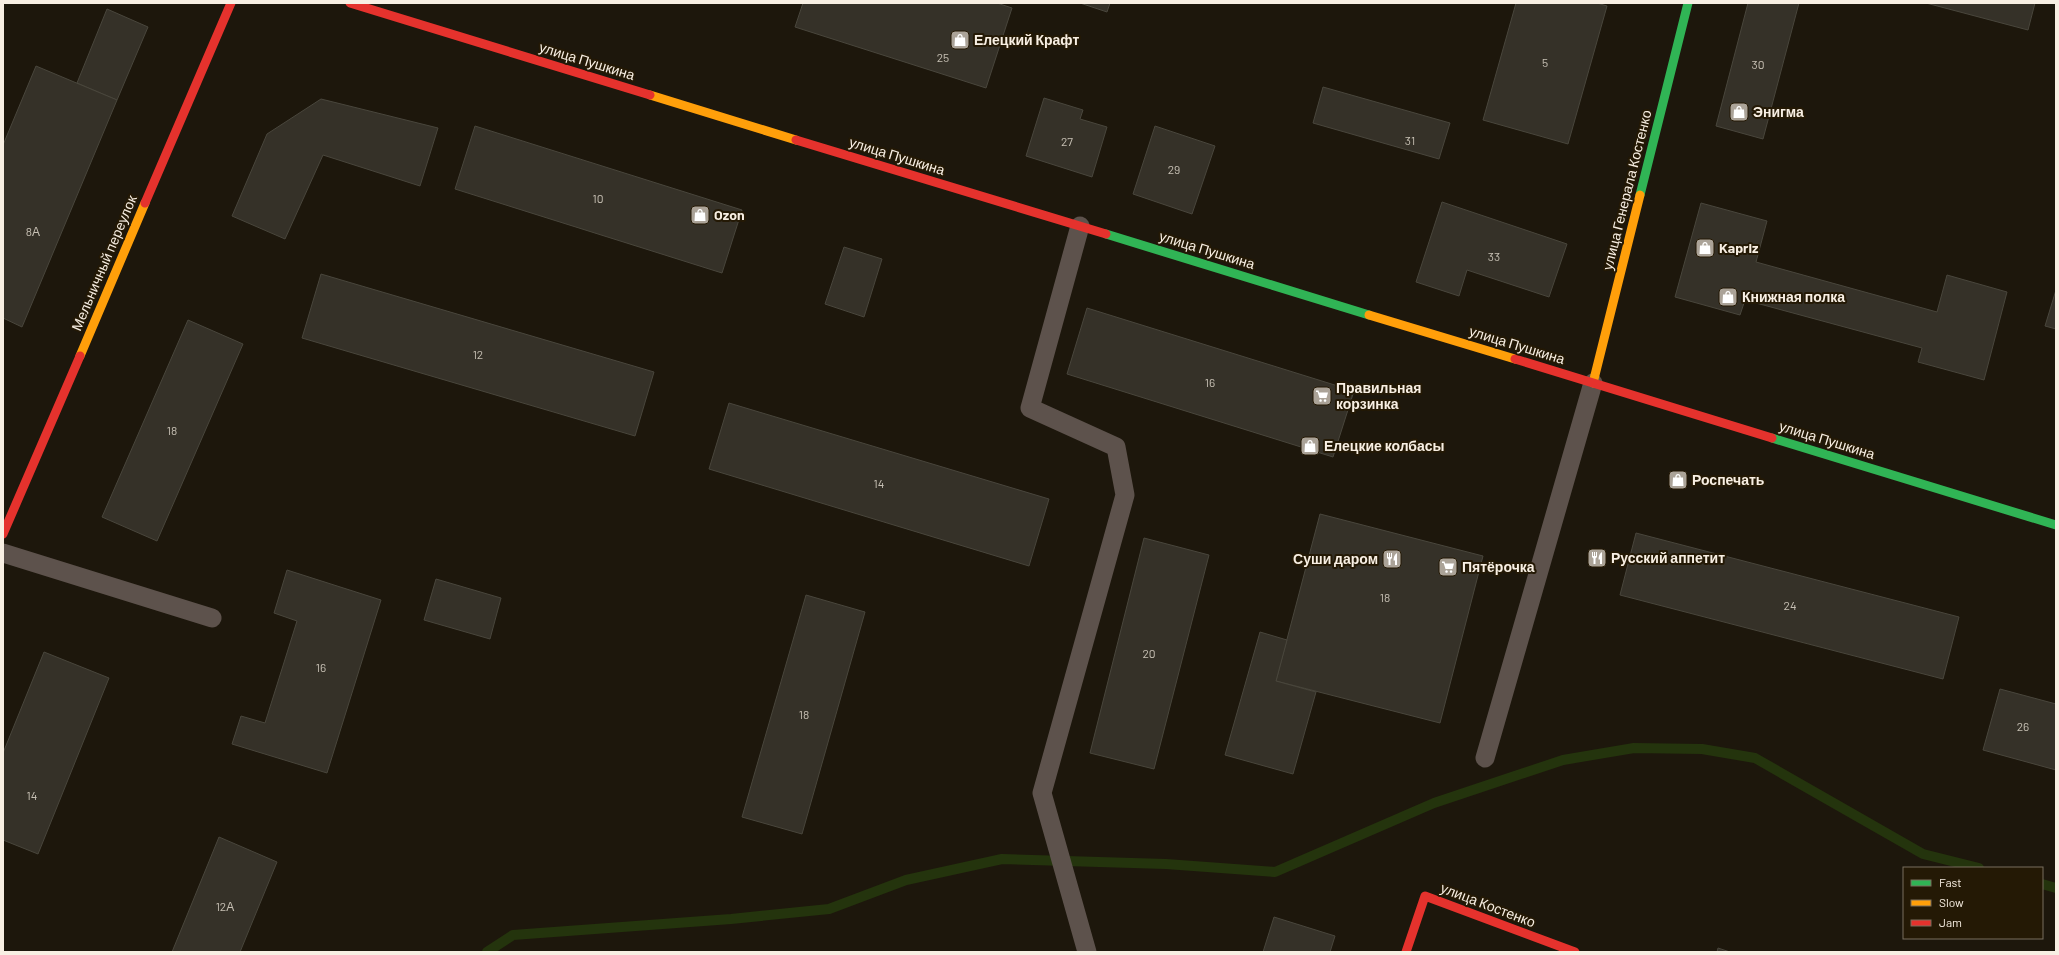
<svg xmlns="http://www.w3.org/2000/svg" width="2059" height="955" font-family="Barlow,sans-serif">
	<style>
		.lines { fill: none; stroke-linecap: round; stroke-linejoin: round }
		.stream { stroke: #24340d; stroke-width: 10 }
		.building { fill: #353128; stroke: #49463c }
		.lane { stroke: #5d524c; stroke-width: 19 }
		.fast { stroke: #30b455; stroke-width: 9 }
		.slow { stroke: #ff9f0a; stroke-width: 9 }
		.jam { stroke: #e5322d; stroke-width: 9 }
		.labels { text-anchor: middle; stroke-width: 4; stroke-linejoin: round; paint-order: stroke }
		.number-label { font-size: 12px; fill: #c7c0b4 }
		.poi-label { font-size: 14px; font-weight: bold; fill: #f8efe3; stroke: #241905; text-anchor: start }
		.street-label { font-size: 14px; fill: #f8efe3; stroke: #241905 }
	</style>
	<rect width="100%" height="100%" fill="#1d170c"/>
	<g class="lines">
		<g class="stream">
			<polyline points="2042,884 2056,888"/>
			<polyline points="487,952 513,935 731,919 829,909 906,880 1002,859 1166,864 1275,872 1434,803 1563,760 1634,748 1702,749 1755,758 1923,854 1979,868"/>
		</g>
	</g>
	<g class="building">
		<polygon points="803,3 997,3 1012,8 986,88 795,27"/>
		<polygon points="1080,3 1110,3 1107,12"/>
		<polygon points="1516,3 1597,3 1607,6 1568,144 1483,120"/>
		<polygon points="1748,3 1799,3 1763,139 1716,126"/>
		<polygon points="1926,3 2035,3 2028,30"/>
		<polygon points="107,9 148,27 117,100 77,83"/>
		<polygon points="36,66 117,100 22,327 3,318 3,145"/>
		<polygon points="1323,87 1450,123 1439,159 1313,123"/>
		<polygon points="1044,98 1083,110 1080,119 1107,127 1092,177 1026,156"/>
		<polygon points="321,99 438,128 420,186 323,155 285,239 232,216 267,134"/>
		<polygon points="475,126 742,210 722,273 455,189"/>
		<polygon points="1155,126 1215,146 1192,214 1133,194"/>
		<polygon points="1442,202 1567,244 1549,297 1467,270 1459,296 1416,282"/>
		<polygon points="1701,203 1767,221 1756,262 1937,312 1947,275 2007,292 1984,380 1918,362 1922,348 1745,300 1740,315 1675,297"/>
		<polygon points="844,247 882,259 864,317 825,304"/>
		<polygon points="321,274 654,372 635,436 302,338"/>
		<polygon points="2056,290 2056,329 2045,326"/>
		<polygon points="1087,308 1354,391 1333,457 1067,374"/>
		<polygon points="188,320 243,344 157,541 102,517"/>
		<polygon points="729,403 1049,499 1029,566 709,469"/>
		<polygon points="1320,514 1483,556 1440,723 1276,681"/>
		<polygon points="1636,533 1959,617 1943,679 1620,595"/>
		<polygon points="1144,538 1209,555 1154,769 1090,753"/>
		<polygon points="287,570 381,600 327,773 232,744 241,716 265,723 297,621 274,613"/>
		<polygon points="436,579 501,598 490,639 424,620"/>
		<polygon points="806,595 865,612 802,834 742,817"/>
		<polygon points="1260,632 1287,640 1276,681 1316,692 1293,774 1225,755"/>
		<polygon points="44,652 109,678 38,854 3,840 3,753"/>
		<polygon points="2000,689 2056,704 2056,770 1983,750"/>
		<polygon points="219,837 277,862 240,952 172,952"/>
		<polygon points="1274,917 1335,936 1330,952 1263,952"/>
		<polygon points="1718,948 1730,952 1717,952"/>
	</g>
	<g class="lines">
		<g class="lane">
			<polyline points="1080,226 1030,408 1116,447 1125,495 1042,793 1087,952"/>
			<polyline points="3,553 212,618"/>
			<polyline points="1485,758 1593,383"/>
		</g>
		<g class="fast">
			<polyline points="1640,195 1688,3"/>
			<polyline points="1106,234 1369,315"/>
			<polyline points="1772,438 2056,525"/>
		</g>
		<g class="slow">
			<polyline points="650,95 796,140"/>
			<polyline points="1369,315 1515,359"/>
			<polyline points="80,356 145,203"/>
			<polyline points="1593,383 1640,195"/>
		</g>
		<g class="jam">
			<polyline points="350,3 650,95"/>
			<polyline points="796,140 1106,234"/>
			<polyline points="145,203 231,3"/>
			<polyline points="1515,359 1772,438"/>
			<polyline points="3,534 80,356"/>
			<polyline points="1406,952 1425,896 1575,952"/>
		</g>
	</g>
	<defs>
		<g id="shop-square" transform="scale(1)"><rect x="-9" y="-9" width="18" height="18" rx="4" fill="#aba398" stroke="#241905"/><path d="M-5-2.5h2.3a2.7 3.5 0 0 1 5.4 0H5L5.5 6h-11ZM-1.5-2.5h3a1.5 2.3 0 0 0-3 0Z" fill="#fff"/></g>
		<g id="supermarket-square" transform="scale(1)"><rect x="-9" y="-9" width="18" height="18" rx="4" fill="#aba398" stroke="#241905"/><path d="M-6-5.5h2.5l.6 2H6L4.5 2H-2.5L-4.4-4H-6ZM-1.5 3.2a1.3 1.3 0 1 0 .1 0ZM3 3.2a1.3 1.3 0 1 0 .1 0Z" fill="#fff"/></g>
		<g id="restaurant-square" transform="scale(1)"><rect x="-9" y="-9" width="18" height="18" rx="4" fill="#aba398" stroke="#241905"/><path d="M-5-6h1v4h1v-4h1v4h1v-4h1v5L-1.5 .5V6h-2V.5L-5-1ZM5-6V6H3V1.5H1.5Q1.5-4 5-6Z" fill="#fff"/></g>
	</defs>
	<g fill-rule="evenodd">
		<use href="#shop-square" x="960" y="40"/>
		<use href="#shop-square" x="1739" y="112"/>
		<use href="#shop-square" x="700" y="215"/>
		<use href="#shop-square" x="1705" y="248"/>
		<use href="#shop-square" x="1728" y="297"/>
		<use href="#supermarket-square" x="1322" y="396"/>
		<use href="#shop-square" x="1310" y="446"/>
		<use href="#shop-square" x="1678" y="480"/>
		<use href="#restaurant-square" x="1597" y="558"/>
		<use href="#restaurant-square" x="1392" y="559"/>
		<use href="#supermarket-square" x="1448" y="567"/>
	</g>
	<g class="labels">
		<g class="number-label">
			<text x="943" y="62">25</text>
			<text x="1545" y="67">5</text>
			<text x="1758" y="69">30</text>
			<text x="1410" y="145">31</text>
			<text x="1067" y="146">27</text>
			<text x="1174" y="174">29</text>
			<text x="598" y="203">10</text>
			<text x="33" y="236">8А</text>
			<text x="1494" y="261">33</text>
			<text x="478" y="359">12</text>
			<text x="1210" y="387">16</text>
			<text x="172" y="435">18</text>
			<text x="879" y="488">14</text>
			<text x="1385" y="602">18</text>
			<text x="1790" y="610">24</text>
			<text x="1149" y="658">20</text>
			<text x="321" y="672">16</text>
			<text x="804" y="719">18</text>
			<text x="2023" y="731">26</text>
			<text x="32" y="800">14</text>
			<text x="225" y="911">12А</text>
		</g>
		<g class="poi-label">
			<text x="974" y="45">Елецкий Крафт</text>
			<text x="1753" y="117">Энигма</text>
			<text x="714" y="220">Ozon</text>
			<text x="1719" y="253">Kapriz</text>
			<text x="1742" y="302">Книжная полка</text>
			<text x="1336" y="393">Правильная<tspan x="1336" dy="16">корзинка</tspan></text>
			<text x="1324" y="451">Елецкие колбасы</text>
			<text x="1692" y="485">Роспечать</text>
			<text x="1611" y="563">Русский аппетит</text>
			<text x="1378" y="564" text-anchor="end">Суши даром</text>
			<text x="1462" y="572">Пятёрочка</text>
		</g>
		<g class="street-label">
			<text transform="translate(587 61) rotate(17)" y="5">улица Пушкина</text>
			<text transform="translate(897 156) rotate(17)" y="5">улица Пушкина</text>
			<text transform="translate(1627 190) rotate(-76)" y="5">улица Генерала Костенко</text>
			<text transform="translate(1207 250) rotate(17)" y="5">улица Пушкина</text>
			<text transform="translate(104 263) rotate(-67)" y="5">Мельничный переулок</text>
			<text transform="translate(1517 345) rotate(17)" y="5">улица Пушкина</text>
			<text transform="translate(1827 440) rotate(17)" y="5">улица Пушкина</text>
			<text transform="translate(1488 905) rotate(21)" y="5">улица Костенко</text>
		</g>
	</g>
	<rect width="2059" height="955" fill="none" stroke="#f8efe3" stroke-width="8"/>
	<rect x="1903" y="867" width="140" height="72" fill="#241905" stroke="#796f5e"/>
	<rect x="1911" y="880" width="20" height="6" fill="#30b455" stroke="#796f5e"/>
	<text x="1939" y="887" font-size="12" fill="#f8efe3">Fast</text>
	<rect x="1911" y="900" width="20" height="6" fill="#ff9f0a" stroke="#796f5e"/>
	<text x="1939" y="907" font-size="12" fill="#f8efe3">Slow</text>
	<rect x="1911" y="920" width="20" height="6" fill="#e5322d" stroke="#796f5e"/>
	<text x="1939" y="927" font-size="12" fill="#f8efe3">Jam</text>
</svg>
